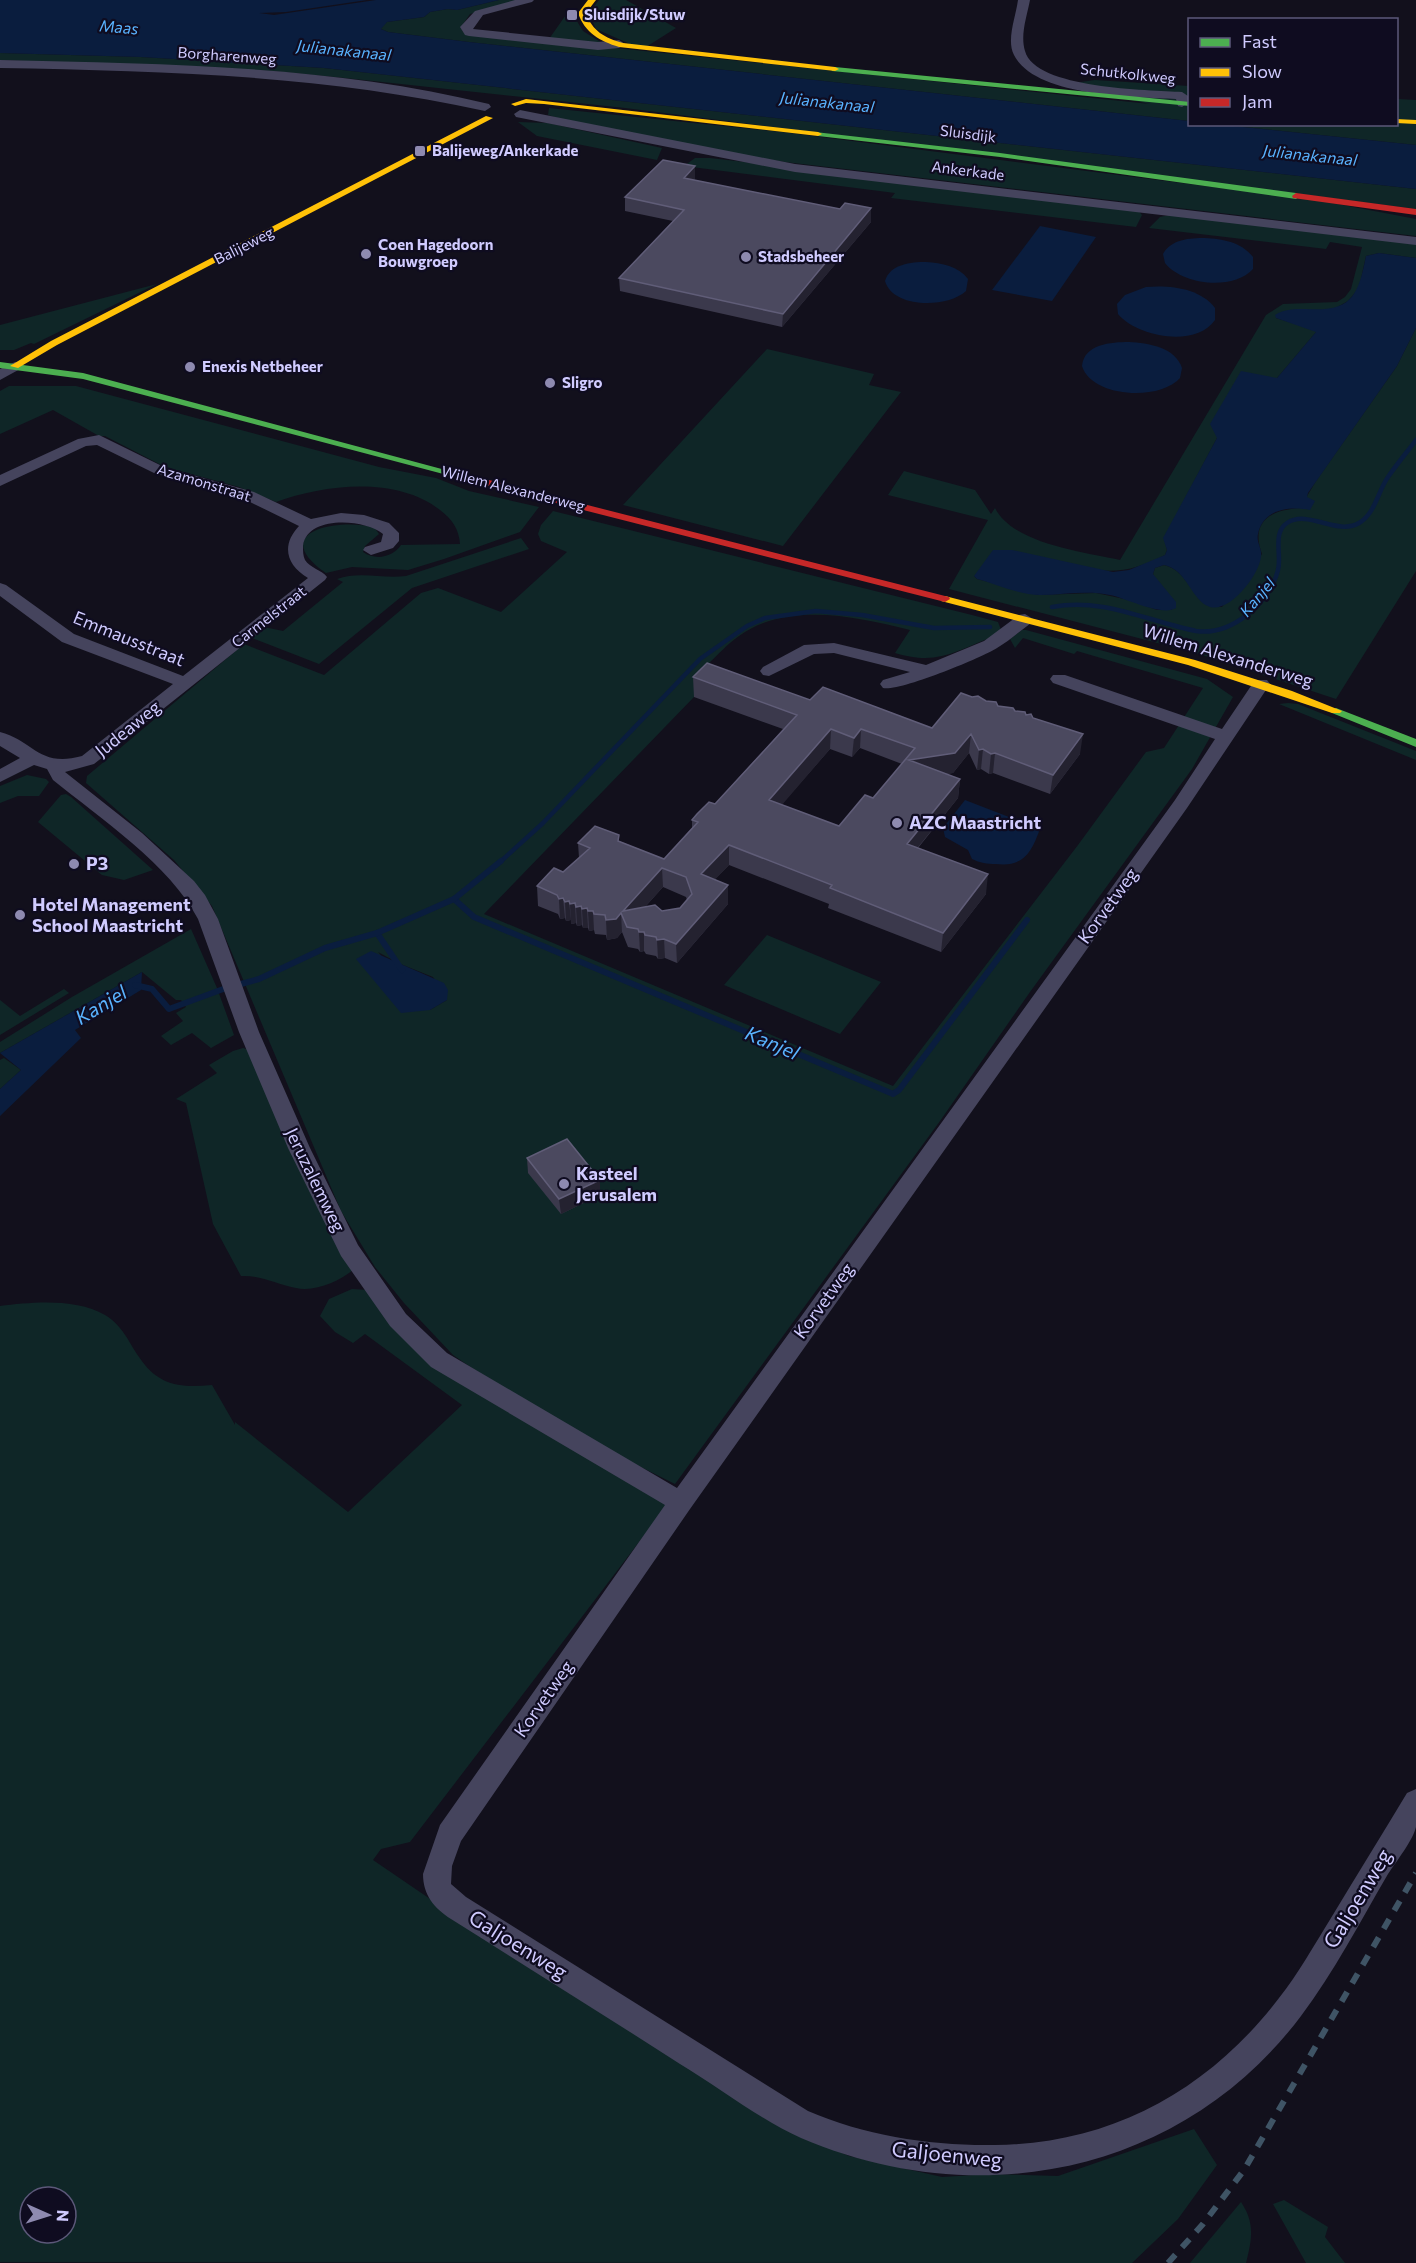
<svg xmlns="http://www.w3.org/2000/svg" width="1416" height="2263" font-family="Commissioner,sans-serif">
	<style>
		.green { fill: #0f2627; fill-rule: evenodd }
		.water { fill: #0a1d3e }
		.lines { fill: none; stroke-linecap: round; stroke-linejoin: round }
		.stream-far1 { stroke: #0a1d3e; stroke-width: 4.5 }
		.stream { stroke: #0a1d3e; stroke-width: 6 }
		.street { fill: #45445d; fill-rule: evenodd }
		.fast { fill: #4caf50; fill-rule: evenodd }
		.slow { fill: #ffc107; fill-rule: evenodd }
		.jam { fill: #c62828; fill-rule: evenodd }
		.rail { stroke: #3f5465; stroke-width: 6; stroke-dasharray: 11 10; stroke-linecap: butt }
		.wall { fill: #3b394c; fill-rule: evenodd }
		.shaded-wall { fill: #242230 }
		.building { fill: #4b495f; stroke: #605d78; stroke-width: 1.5; fill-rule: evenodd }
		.poi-dot { fill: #8e8ab0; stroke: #0f0c20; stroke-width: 2 }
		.labels { text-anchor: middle; stroke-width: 4.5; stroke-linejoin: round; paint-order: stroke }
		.far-poi-label { font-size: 15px; font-weight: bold; fill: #d0cbff; stroke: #0f0c20; text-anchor: start }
		.far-street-label { font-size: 15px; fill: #d0cbff; stroke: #0f0c20 }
		.far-water-label { font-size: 16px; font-style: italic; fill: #59b3ff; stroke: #0f0c20 }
		.street-label { font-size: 18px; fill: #d0cbff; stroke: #0f0c20 }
		.poi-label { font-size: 18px; font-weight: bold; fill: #d0cbff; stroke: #0f0c20; text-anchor: start }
		.water-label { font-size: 20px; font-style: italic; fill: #59b3ff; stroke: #0f0c20 }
		.near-street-label { font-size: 21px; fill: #d0cbff; stroke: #0f0c20 }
	</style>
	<rect width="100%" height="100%" fill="#12101c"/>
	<g class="green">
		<polygon points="499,0 519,0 470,14 461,27 463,32 1150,104 1060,85 1095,80 1189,86 1189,121 469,42 388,32 381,29 382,25 387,22 424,17 430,12 448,9 457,10"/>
		<polygon points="599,0 626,0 676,28 646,47 630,44 596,29 589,13"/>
		<polygon points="568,12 575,18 583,31 602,43 549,39"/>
		<polygon points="0,53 141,57 324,68 1416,189 1416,209 625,108 345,78 272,71 0,60"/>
		<polygon points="1397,99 1416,100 1416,145 1224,125 1396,124"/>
		<polygon points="549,108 782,132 1322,201 1416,219 1416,236 785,162 718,152 558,118 548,115"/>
		<polygon points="518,122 548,123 662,148 657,160 537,136"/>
		<polygon points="695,158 710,158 1136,208 1142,215 1136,227 891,198 895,193 684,166"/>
		<path d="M 1178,213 L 1416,243 L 1416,258 L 1379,253 L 1366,256 L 1359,288 L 1348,301 L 1332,310 L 1316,310 L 1276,318 L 1317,331 L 1277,378 L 1217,438 L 1164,538 L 1167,550 L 1165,555 C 1143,567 1121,573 1097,570 L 974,576 L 977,579 L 1038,595 L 1096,593 L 1129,600 L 1157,610 L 1172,610 L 1153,574 L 1155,568 L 1164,565 C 1191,571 1192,608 1222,607 L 1262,554 C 1250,522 1270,510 1300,508 L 1316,481 L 1397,366 L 1416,328 L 1416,571 L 1336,699 L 1196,653 L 949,589 L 988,520 L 888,495 L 904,471 L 975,490 L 991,514 L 995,508 C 1013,544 1084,552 1120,560 L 1266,315 L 1283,304 L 1337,302 L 1345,297 L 1351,289 L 1362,247 L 1330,242 L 1326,249 L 1149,228 L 1160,217 Z"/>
		<polygon points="157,284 34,344 31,343 14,350 0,350 0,325"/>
		<polygon points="767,349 874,374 869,385 901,392 783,546 623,505"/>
		<path d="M 9,386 L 76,386 L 379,467 L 436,478 L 469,491 L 539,507 L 520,532 L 444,559 L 408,570 L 352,567 L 326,573 C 267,532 336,518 374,527 L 379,534 L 365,546 L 363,552 C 376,561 393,557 401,545 L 460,544 C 459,529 452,519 440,510 C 397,476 325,484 276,502 L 239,487 L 165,467 L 105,436 L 99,436 L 53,410 L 0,434 L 0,391 Z"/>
		<path d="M 553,511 L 972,615 L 998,622 L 1001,630 L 995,636 C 955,651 938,666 895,653 L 910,630 C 857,617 788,601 739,636 C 727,644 718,655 708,664 L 707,682 L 694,697 L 484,914 L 893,1086 L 1078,845 L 1146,752 L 1164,748 L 1203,688 L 1077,651 L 1074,654 L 1023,638 L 1015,648 L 1010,639 L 1022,630 L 1026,630 L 1207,679 L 1233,697 L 1192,769 L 1030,992 L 940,1121 L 675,1484 L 601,1447 L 472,1368 L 453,1355 L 404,1303 L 375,1267 L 341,1211 L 212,906 L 174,860 L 86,783 L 87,776 L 244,644 L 324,675 L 421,593 L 438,588 L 501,612 L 567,552 L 541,541 L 538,534 L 541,525 ZM 378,952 L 398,963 L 433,977 L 447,1000 L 430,1010 Z"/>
		<path d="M 521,538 L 529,549 L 412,588 L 319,664 L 252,638 L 264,627 L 283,631 L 343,582 L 337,579 C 359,571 383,579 406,576 Z"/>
		<polygon points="1288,703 1298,704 1416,751 1416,760 1279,704"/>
		<polygon points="27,775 46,779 49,782 39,796 18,796 0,803 0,786"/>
		<polygon points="66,794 71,797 153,870 124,880 102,875 38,822 61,795"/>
		<polygon points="191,929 217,988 234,1035 211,1048 192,1033 171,1045 161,1036 183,1021 176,1013 186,1007 181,1000 176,1000 142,972 0,1053 0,1042 72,997"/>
		<polygon points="767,935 881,982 840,1034 724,985"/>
		<polygon points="64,989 69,993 0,1035 0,1000 20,1016"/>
		<path d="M 243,1048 L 250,1050 L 353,1270 C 338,1282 315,1292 296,1288 C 276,1284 261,1275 241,1276 L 213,1224 L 186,1103 L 176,1099 L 217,1073 L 209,1065 L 233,1051 Z"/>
		<polygon points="4,1058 21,1070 0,1089 0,1060"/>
		<path d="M 352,1289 L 368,1290 L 393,1326 L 655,1491 L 668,1508 L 652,1525 L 410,1842 L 381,1849 L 373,1860 L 546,1978 L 786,2129 L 849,2156 L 942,2177 L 991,2174 L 1058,2176 L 1194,2129 L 1217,2165 L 1178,2219 L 1132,2263 L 0,2262 L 0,1306 C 32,1302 76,1298 105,1315 C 123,1326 128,1341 139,1357 C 158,1386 181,1388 212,1385 L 235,1425 L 235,1422 L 348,1512 L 462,1405 L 365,1334 L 353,1343 L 335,1332 L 320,1316 L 329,1299 ZM 30,2197 L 66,2197 L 66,2233 L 30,2233 Z"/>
		<polygon points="1284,2200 1328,2227 1325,2237 1345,2263 1306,2263 1273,2204"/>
		<path d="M 1241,2202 C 1255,2223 1252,2239 1246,2263 L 1190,2263 Z"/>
	</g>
	<g class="water">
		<polygon points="0,0 367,0 286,12 259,13 274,15 376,0 499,0 457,10 448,9 430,12 424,17 387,22 381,29 388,32 469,42 1189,121 1190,124 1224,125 1416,145 1416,189 324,68 141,57 0,53"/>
		<polygon points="1040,226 1096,237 1052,301 992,290"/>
		<path d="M 1205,238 C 1223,239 1241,242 1253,257 L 1253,269 C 1233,291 1182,285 1165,263 L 1163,254 C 1171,239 1190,238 1205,238 Z"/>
		<path d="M 1379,253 L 1416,258 L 1416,328 L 1397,366 L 1308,493 L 1307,497 L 1315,501 L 1310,510 C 1290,506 1263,509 1258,534 C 1256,542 1262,548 1261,556 C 1260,574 1230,613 1210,607 C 1191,601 1188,570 1164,565 L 1155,568 L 1153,574 L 1176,602 L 1176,608 C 1162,617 1126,598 1110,595 C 1086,590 1064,595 1040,595 C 1020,595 996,584 977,579 L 974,576 L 993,550 L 1012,550 L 1113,572 L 1129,570 L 1165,555 L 1167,550 L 1163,538 L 1217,438 L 1210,424 L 1241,371 L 1277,378 L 1316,332 L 1276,318 L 1275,315 C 1284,309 1295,309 1306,309 C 1351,312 1358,297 1366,256 Z"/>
		<path d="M 926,262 C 942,263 958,266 968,279 L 966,291 C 948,308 893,309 885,281 C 890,264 911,262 926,262 Z"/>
		<path d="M 1146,287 C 1170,285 1200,288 1215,308 L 1215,320 C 1196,348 1137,337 1118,314 L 1117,304 L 1125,295 Z"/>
		<path d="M 1129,342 C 1148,343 1175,347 1182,368 L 1180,378 C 1160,401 1092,398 1082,366 C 1084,344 1111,342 1129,342 Z"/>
		<path d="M 965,800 L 1040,829 C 1031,853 1024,867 996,864 C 987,864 980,863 972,859 L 968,850 L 945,837 L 943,828 Z"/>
		<polygon points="371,951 444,983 448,990 447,1000 430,1010 401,1013 356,959"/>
		<polygon points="142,972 141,990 75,1030 81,1038 0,1116 0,1089 21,1070 0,1053"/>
	</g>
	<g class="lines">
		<g class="stream-far1">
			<path d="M 1052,607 C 1102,597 1147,621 1196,631 C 1231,636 1269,604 1278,570 C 1282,555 1272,533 1287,523 C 1308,509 1337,536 1359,523 C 1375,514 1378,491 1388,477 C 1397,464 1407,452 1416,440"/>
			<polyline points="499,863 543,823 700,659 747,626 765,618 816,611 862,615 934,628 990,627"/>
		</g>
		<g class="stream">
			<polyline points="454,899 474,917 893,1094 899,1090 1027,920"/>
			<polyline points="377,933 402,970"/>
			<polyline points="241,984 259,979 325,948 377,933 454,899 501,861"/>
			<polyline points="135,985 152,989 169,1009 226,988"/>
		</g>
		<g class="street">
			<polygon points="515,0 534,0 532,2 483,15 473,29 598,42 619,40 625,44 619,48 598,50 469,36 465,35 460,27 475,11"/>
			<path d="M 1018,0 L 1030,0 C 1027,16 1020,35 1025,51 C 1035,89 1149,90 1182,92 L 1188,96 L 1188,103 L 1182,107 L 1178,106 L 1176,99 C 1135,97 1035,97 1014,55 C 1006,40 1016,16 1018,0 Z"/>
			<path d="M 0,60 C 164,64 330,65 489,104 L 491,107 L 485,111 C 323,75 165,71 0,68 Z"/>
			<polygon points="520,110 795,164 1416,237 1416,245 795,172 516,117 514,114"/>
			<polygon points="15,362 20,363 22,366 20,369 0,380 0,369"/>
			<path d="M 99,435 L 164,467 L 254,492 L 311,519 L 341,513 L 364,515 L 389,523 L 399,533 L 399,541 L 393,548 L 371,555 L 363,550 L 365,547 L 381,542 L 383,534 C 365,519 307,515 303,546 C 303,551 303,556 305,560 C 310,568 322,570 327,577 L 325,580 L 94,764 L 65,772 L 142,833 L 194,881 L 205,895 L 218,919 L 259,1032 L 310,1148 L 358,1245 L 406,1314 L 447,1353 L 677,1488 L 1175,800 L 1215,739 L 1053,683 L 1050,679 L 1053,675 L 1065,675 L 1222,729 L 1255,680 L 1267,680 L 1270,684 L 1187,808 L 690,1509 L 461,1841 L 452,1866 L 451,1884 L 466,1897 L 808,2111 C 866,2136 932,2146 995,2145 C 1111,2144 1209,2090 1279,1998 C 1299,1973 1314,1945 1331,1918 C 1356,1876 1382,1835 1407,1793 L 1416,1789 C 1416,1801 1416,1816 1416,1827 C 1413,1840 1396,1862 1388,1874 C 1360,1922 1334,1972 1301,2016 C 1182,2174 979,2214 801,2138 C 759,2119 720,2088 680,2064 C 604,2015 527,1967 451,1919 C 434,1908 423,1895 423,1874 L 440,1825 L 665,1505 L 431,1367 L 390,1326 L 341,1256 L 288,1148 L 239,1032 L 198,919 C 170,865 100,818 53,780 L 47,769 L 34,765 L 0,782 L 0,769 L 20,758 L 0,746 L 0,732 C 34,741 39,768 82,756 L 173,684 L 62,642 L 0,596 L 0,583 L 6,585 L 74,634 L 183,676 L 308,578 C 286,565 281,545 299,526 L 242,498 L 154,473 L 97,445 L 86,446 L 0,486 L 0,475 L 78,439 Z"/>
			<path d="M 1025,614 L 1033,619 L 1031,623 C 1020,631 1009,641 997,648 C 981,658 899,692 883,688 L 880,684 L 883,680 L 910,672 L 834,653 L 814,654 L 769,676 L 763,675 L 760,671 L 763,667 L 804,645 L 834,643 L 926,665 L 984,641 L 1019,615 Z"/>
		</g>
		<g class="fast">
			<polygon points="835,67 1190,102 1190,106 832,71 831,69"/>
			<polygon points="815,132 1000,153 1296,193 1300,196 1296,199 1000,157 818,136 814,134"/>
			<polygon points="0,362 83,373 494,483 489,486 485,485 83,379 0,368"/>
			<polygon points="1336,708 1416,739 1416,747 1332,713 1330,711"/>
		</g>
		<g class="slow">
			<path d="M 588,0 L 596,0 L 586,13 C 592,31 605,38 623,43 L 835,67 L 839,69 L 835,71 L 619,47 C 600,41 585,33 578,13 Z"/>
			<polygon points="526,99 818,132 822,134 818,136 544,104 526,103 515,106 511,104"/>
			<polygon points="486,116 493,118 57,345 18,368 10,366 51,341"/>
			<polygon points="1396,119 1416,120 1416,124 1396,123"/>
			<polygon points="945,596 1195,660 1292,691 1342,711 1340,713 1332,713 1188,665 941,601 941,597"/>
		</g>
		<g class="jam">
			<polygon points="1296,193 1416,209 1416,215 1293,198 1292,196"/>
			<polygon points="489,480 949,597 950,599 945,602 485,485 484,483"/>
		</g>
		<polyline class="rail" points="1168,2263 1203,2224 1244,2170 1416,1873"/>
	</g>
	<g class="wall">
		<polygon points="625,197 840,209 871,208 871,222 782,327 620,291 619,278 673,221 625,211"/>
		<path d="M 693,677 L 810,700 L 932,728 L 972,697 L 1015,711 L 1033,718 L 1080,754 L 1050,794 L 993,773 L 989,774 L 981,769 L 977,770 L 969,753 L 953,773 L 946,774 L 960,779 L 958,798 L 918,848 L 986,894 L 941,952 L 828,908 L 829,904 L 729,865 L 715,879 L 728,904 L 677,963 L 665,958 L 658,959 L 656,956 L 646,954 L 644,951 L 640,952 L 638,949 L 628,947 L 622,932 L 617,938 L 607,940 L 606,935 L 595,934 L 594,930 L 589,931 L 588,928 L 583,928 L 582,925 L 577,926 L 576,923 L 571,924 L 571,920 L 566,921 L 565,918 L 560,919 L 558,914 L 538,906 L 537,886 L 563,872 L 579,858 L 578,843 L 619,841 L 664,859 L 692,828 L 692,820 L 715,804 L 783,729 L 694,697 ZM 860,748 L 902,764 L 873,798 L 839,826 L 781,805 L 830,749 L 852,757 ZM 663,887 L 686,897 L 687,900 L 680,908 L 662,911 L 645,907 Z"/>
		<polygon points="527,1158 600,1180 600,1195 561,1214 528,1173"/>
	</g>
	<g class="shaded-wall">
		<polygon points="695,166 695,180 684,178"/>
		<polygon points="871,208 871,222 782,327 783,314"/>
		<polygon points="831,729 830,749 769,820 769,800"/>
		<polygon points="861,729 860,748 852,757 854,738"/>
		<polygon points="971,734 969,753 953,773 907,779 909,760"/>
		<polygon points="1083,734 1080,754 1050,794 1053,775"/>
		<polygon points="983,749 981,769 977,770 979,750"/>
		<polygon points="995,753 993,773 989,774 991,754"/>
		<polygon points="960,779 958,798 905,863 907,844"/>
		<polygon points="729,845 729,865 701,894 701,874"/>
		<polygon points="662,868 663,887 627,927 623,911"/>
		<polygon points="988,874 986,894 941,952 943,933"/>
		<polygon points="728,885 728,904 677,963 676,944"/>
		<polygon points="563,898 565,918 560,919 559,899"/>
		<polygon points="569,901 571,920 566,921 565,902"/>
		<polygon points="575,903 576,923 571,924 570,904"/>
		<polygon points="581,906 582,925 577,926 576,907"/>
		<polygon points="587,908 588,928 583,928 582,909"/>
		<polygon points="588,911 593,911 594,930 589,931"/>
		<polygon points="621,913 622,932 617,938 607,940 606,920"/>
		<polygon points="639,932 644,932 644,951 640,952"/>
		<polygon points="664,939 665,958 658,959 657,940"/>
		<polygon points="600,1180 600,1195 561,1214 559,1199"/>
	</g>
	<g class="building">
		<polygon points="663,160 695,166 684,178 840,209 845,203 871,208 783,314 619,278 684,210 625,197"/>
		<path d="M 707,663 L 810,700 L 823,687 L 932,728 L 961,693 L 972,697 L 978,696 L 986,701 L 996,702 L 998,706 L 1013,708 L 1015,711 L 1025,712 L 1026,715 L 1031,714 L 1033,718 L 1083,734 L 1053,775 L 995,753 L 991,754 L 983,749 L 979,750 L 971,734 L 955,753 L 909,760 L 960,779 L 907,844 L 988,874 L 943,933 L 830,888 L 832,885 L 729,845 L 701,874 L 728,885 L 676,944 L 664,939 L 657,940 L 656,937 L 645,935 L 644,932 L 639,932 L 638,929 L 627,927 L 621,913 L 616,919 L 606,920 L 605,915 L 594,914 L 593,911 L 588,911 L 587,908 L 582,909 L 581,906 L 576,907 L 575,903 L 570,904 L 569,901 L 565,902 L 563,898 L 559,899 L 557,895 L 537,886 L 554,868 L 563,872 L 590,848 L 578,843 L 595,826 L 619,835 L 618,841 L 664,859 L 698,822 L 692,820 L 697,814 L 709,802 L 715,804 L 797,715 L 693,677 ZM 831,729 L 854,738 L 861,729 L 915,748 L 873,798 L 865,795 L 839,826 L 769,800 ZM 662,868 L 686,877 L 692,894 L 680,908 L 662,911 L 655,905 L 623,911 Z"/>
		<polygon points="567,1139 600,1180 559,1199 527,1158"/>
	</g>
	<g class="poi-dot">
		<rect x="566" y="9" width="12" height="12" rx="3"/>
		<rect x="414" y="145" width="12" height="12" rx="3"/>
		<circle cx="366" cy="254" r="6"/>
		<circle cx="746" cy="257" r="6"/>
		<circle cx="190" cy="367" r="6"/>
		<circle cx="550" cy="383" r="6"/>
		<circle cx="897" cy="823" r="6"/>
		<circle cx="74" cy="864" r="6"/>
		<circle cx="20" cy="915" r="6"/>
		<circle cx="564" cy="1184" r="6"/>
	</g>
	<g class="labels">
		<g class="far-poi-label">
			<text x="584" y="20">Sluisdijk/Stuw</text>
			<text x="432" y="156">Balijeweg/Ankerkade</text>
			<text x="378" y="250">Coen Hagedoorn<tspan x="378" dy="17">Bouwgroep</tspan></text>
			<text x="758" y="262">Stadsbeheer</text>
			<text x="202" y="372">Enexis Netbeheer</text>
			<text x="562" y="388">Sligro</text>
		</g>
		<g class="far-street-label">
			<text transform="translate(227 56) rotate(4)" y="5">Borgharenweg</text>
			<text transform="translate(1128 74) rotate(6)" y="5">Schutkolkweg</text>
			<text transform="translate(968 134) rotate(7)" y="5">Sluisdijk</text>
			<text transform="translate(968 171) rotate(7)" y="5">Ankerkade</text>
			<text transform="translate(244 246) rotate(-27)" y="5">Balijeweg</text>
			<text transform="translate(204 483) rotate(17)" y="5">Azamonstraat</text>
			<text transform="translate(513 489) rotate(14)" y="5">Willem Alexanderweg</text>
			<text transform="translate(269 617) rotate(-38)" y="5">Carmelstraat</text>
		</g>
		<g class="far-water-label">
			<text transform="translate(119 27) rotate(5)" y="6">Maas</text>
			<text transform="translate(344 50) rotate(6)" y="6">Julianakanaal</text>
			<text transform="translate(827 102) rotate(6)" y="6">Julianakanaal</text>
			<text transform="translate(1310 155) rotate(6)" y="6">Julianakanaal</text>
			<text transform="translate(1257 597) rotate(-50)" y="6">Kanjel</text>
		</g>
		<g class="street-label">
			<text transform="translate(129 639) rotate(22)" y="6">Emmausstraat</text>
			<text transform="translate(1228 656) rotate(17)" y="6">Willem Alexanderweg</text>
			<text transform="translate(128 729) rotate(-39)" y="6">Judeaweg</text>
			<text transform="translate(1108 906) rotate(-54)" y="6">Korvetweg</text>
			<text transform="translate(315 1180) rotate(64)" y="6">Jeruzalemweg</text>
			<text transform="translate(824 1301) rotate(-54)" y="6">Korvetweg</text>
			<text transform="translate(544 1699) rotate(-55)" y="6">Korvetweg</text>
		</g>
		<g class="poi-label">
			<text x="909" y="829">AZC Maastricht</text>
			<text x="86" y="870">P3</text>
			<text x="32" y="911">Hotel Management<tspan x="32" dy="21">School Maastricht</tspan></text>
			<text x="576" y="1180">Kasteel<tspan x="576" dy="21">Jerusalem</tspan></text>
		</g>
		<g class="water-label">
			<text transform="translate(101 1005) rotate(-31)" y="7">Kanjel</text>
			<text transform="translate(772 1043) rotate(23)" y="7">Kanjel</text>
		</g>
		<g class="near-street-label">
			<text transform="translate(1358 1899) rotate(-59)" y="7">Galjoenweg</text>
			<text transform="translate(518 1945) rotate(32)" y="7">Galjoenweg</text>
			<text transform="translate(947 2155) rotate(6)" y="7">Galjoenweg</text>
		</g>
	</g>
	<rect x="1188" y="18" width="210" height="108" fill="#0f0c20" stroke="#5c5879" stroke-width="1.5"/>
	<rect x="1200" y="38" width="30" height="9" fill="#4caf50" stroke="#5c5879" stroke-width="1.5"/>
	<text x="1242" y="48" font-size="18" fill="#d0cbff">Fast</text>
	<rect x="1200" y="68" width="30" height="9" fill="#ffc107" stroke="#5c5879" stroke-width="1.5"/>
	<text x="1242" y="78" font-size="18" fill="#d0cbff">Slow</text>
	<rect x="1200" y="98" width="30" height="9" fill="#c62828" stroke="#5c5879" stroke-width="1.5"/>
	<text x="1242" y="108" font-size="18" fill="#d0cbff">Jam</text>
	<g transform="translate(48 2215) rotate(93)"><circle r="28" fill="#0f0c20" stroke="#5c5879" stroke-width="1.5"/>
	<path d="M0-4.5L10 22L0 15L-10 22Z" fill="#8e8ab0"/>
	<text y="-9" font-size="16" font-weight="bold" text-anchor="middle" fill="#d0cbff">N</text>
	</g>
</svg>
